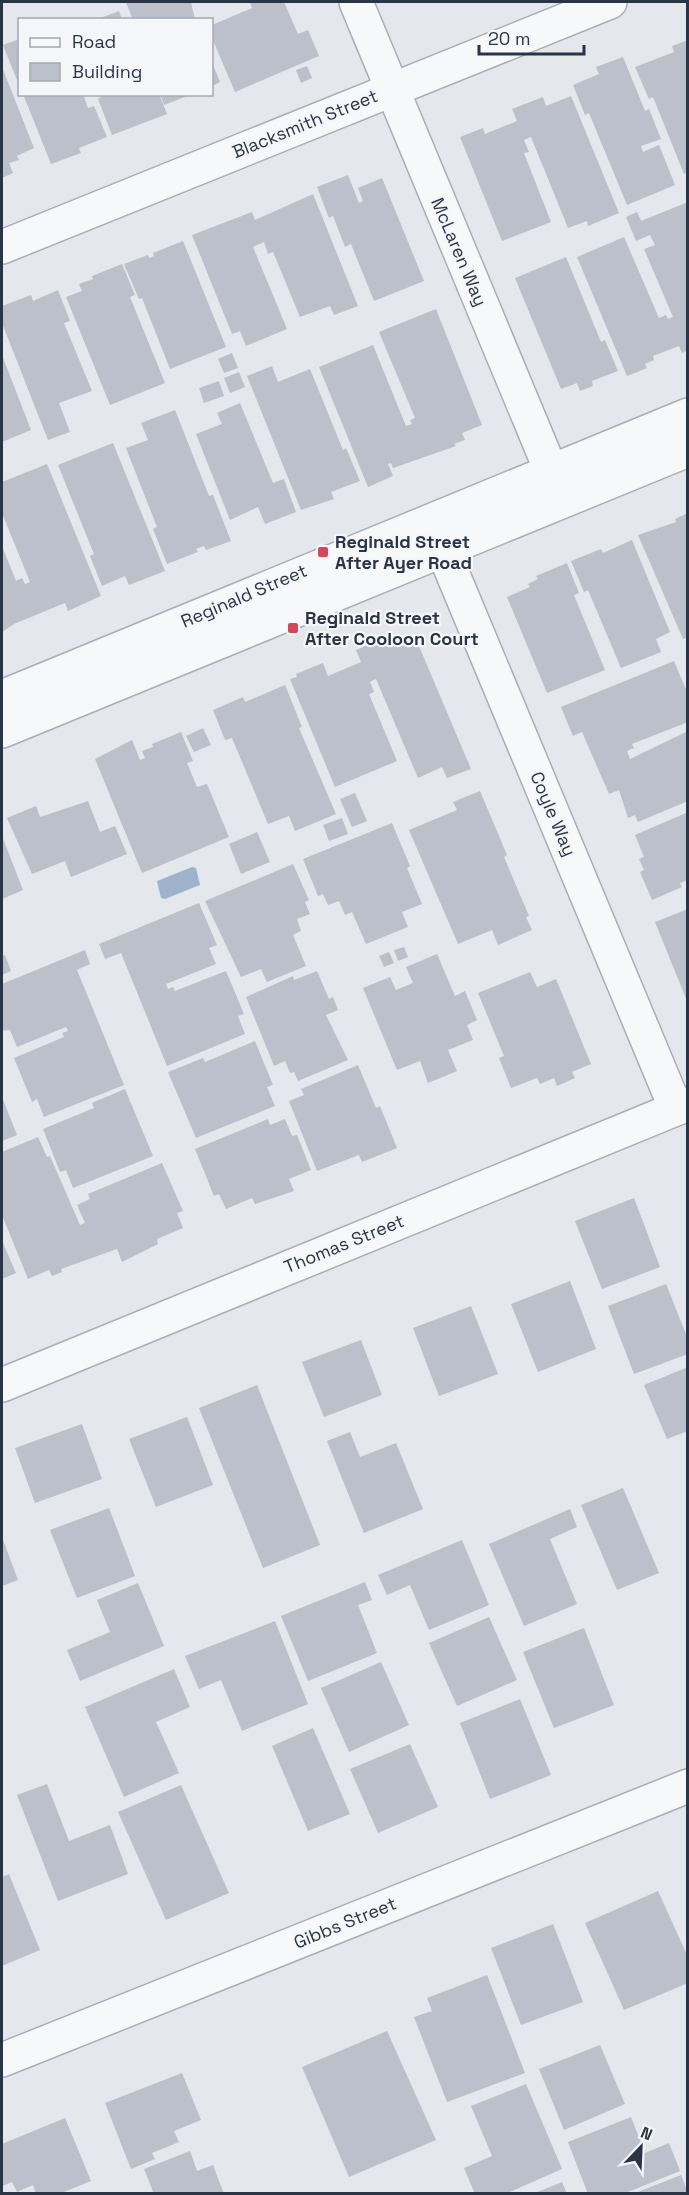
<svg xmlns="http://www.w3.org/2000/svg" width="689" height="2195" font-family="'Space Grotesk',sans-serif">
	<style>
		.water { fill: #9fb4cc }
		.building { fill: #bbc0ca }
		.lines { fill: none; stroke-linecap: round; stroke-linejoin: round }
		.street-casing { stroke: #a9aeb7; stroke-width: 36 }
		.street { stroke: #f7f8fa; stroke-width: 33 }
		.poi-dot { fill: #d1495b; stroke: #f4f6f9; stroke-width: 2 }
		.labels { text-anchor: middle; stroke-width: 4.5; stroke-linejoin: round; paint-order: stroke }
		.street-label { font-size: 18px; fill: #2b3445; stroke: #f4f6f9 }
		.poi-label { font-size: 18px; font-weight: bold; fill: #2b3445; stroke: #f4f6f9; text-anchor: start }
	</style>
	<rect width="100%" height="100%" fill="#e4e7ec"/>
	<polygon class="water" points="192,867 196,868 200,885 165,899 161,898 157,881"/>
	<g class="building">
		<polygon points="126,2 191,2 195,20 133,20"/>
		<polygon points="250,2 284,2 298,34 308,30 319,56 235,92 212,38 212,25 252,8"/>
		<polygon points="119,11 122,20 98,20 98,19"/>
		<polygon points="20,39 20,85 19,85 3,45"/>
		<polygon points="688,40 688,173 684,174 653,97 649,99 635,67 674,52 672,46"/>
		<polygon points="623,57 645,111 649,109 661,139 641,146 643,152 659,145 675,185 627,205 589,113 585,115 573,85 599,74 596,67"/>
		<polygon points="212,62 220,82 212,86"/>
		<polygon points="307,66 312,78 301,83 296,70"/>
		<polygon points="2,67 34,148 17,156 19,160 9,163 13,173 2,178"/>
		<polygon points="23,94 83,94 88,108 94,106 107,137 79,148 81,153 51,164"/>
		<polygon points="100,94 159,94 167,114 112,135 98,99 101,97"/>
		<polygon points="160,94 190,94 190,95 164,105"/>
		<polygon points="571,96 619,213 588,226 587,221 568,228 531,137 524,140 529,152 524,153 551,222 502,241 460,137 483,128 485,134 517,121 512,109 543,97 546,106"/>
		<polygon points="348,175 359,203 363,201 358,188 382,178 424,281 374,301 351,244 345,247 333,216 329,218 317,187"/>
		<polygon points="313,194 358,306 334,315 330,306 300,317 273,252 268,254 264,242 253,247 287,329 246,346 240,331 232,334 192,235 252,212 255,220"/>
		<polygon points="688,202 688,350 682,353 679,346 653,356 654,360 645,364 647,368 627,376 577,257 624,237 659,318 666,315 668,319 673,317 644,249 655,245 650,235 636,241 626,217 637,212 641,221"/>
		<polygon points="183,241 226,347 170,369 142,298 139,299 124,264 148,255 149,258 154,256 153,253"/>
		<polygon points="566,257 601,342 605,340 618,371 592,381 593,386 580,391 577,383 561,389 515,278"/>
		<polygon points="122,264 135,295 130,297 165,383 110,405 66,297 82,291 79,284 93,279 92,276"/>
		<polygon points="58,290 70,321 64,323 92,391 59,403 70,432 48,440 2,323 2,306 31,295 33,301"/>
		<polygon points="436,309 482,425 462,433 465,440 454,444 456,446 393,468 391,463 388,464 393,476 368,487 319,367 373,345 406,426 412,424 410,420 415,418 379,332"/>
		<polygon points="232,353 238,368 224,373 218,359"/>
		<polygon points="2,355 31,430 2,442"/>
		<polygon points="272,366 278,382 310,369 343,450 346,448 360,481 331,492 334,499 301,510 247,376"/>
		<polygon points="239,372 245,387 230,393 224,378"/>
		<polygon points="219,381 224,396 204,403 199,388"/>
		<polygon points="240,403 273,483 284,479 296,512 265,524 258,507 230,520 196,434 222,424 217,413"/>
		<polygon points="175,410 209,496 213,495 231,541 206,550 204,546 196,549 198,552 167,564 153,529 157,527 126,448 148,440 141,423"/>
		<polygon points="113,443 165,571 129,585 125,576 102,586 90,556 94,554 58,465"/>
		<polygon points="47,464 101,596 68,611 65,603 14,624 2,632 2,546 16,581 22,578 25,584 30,582 2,513 2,482"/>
		<polygon points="688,513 688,637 683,639 638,535 676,522 675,519"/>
		<polygon points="632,540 670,632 656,639 661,652 621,668 588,590 584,592 571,561 601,549 603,553"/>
		<polygon points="567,563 579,593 574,595 605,670 547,693 507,597 530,587 528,584 538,579 536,576"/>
		<polygon points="386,637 389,643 399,639 401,645 416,639 471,769 447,778 442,767 418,778 376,679 370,682 374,692 369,694 397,761 335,787 290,679 297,677 296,674 323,663 328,676 361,662 356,650"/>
		<polygon points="674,661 688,694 688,722 632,744 634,748 627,751 630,759 688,731 688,801 638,822 635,815 628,818 619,790 609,794 582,732 573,736 561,707"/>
		<polygon points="285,685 302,727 299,728 336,814 295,831 289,816 268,824 232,738 225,740 213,710 243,697 245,702"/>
		<polygon points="203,728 211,745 194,752 186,736"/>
		<polygon points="181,732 193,761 187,763 197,787 207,784 229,837 142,873 95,759 132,740 140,760 145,758 142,751 153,747 152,744"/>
		<polygon points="480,791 507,855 504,857 529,916 526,917 532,930 498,945 492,930 458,944 409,830 457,810 453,802"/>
		<polygon points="355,793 367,821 352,827 340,799"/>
		<polygon points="88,801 100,832 115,826 127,854 71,877 65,861 32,874 7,818 36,806 40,817"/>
		<polygon points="688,812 688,880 680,883 682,887 652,900 640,872 644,870 639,859 644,857 635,835"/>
		<polygon points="342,818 348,834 329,841 323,825"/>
		<polygon points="392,823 410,866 407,868 422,904 402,912 408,927 366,944 352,912 345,915 339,901 328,905 323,894 318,896 303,859"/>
		<polygon points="257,832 270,862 241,874 229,844"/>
		<polygon points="2,836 23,890 2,899"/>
		<polygon points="293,864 309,900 305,902 310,914 297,919 301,931 293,935 306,966 267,982 261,969 241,977 205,901"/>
		<polygon points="199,903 217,945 209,948 216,964 166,984 168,989 173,987 175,991 226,971 244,1014 238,1016 245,1034 167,1066 121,953 105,959 99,944"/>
		<polygon points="688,909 688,1001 687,1001 655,922"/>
		<polygon points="404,947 408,957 398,961 394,950"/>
		<polygon points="85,950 90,964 77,970 124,1085 44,1117 37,1099 32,1102 14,1058 64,1037 62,1033 68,1031 66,1027 17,1047 10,1030 2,1031 2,984"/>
		<polygon points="389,952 394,963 384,967 379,956"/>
		<polygon points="437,954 455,996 465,991 477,1020 467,1025 473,1040 448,1050 457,1071 428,1083 420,1061 397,1070 363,988 390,977 396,990 413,983 406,967"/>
		<polygon points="5,955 11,971 2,975 2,956"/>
		<polygon points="317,971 329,999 333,997 338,1010 326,1015 348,1060 298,1081 294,1072 290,1073 285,1061 274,1066 246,997 293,976 294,980"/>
		<polygon points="530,972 537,987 556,979 591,1064 572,1072 575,1078 557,1086 554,1078 540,1084 537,1078 511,1088 499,1058 504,1056 478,993"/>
		<polygon points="255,1041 273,1085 267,1087 275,1106 196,1138 168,1072 203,1058 205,1062"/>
		<polygon points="358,1065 376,1108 380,1106 397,1148 362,1162 359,1155 317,1171 289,1101 304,1095 301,1089"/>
		<polygon points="125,1089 153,1156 73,1188 66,1170 60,1172 43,1129 94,1108 92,1103"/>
		<polygon points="2,1097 17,1135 2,1141"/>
		<polygon points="268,1119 270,1125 285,1119 292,1136 297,1135 311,1170 289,1179 294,1191 255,1204 252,1198 226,1209 219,1194 214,1196 195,1149"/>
		<polygon points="38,1137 47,1157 50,1156 80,1225 85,1223 77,1205 90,1199 88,1194 162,1163 183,1211 177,1213 183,1228 157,1239 158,1244 122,1262 117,1249 61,1269 62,1272 52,1276 49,1270 28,1279 2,1215 2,1152"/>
		<polygon points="634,1198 660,1267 602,1289 575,1221"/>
		<polygon points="3,1243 16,1273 2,1279 2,1244"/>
		<polygon points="570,1281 596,1349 538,1372 511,1304"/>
		<polygon points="666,1284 688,1339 688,1354 634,1374 608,1306"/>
		<polygon points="471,1306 498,1374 439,1396 413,1328"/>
		<polygon points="361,1340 382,1395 324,1417 302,1362"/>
		<polygon points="688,1367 688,1431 667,1439 644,1385"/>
		<polygon points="257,1385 320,1545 263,1568 199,1408"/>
		<polygon points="187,1417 213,1485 156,1507 129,1439"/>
		<polygon points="82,1424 102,1479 35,1503 15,1448"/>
		<polygon points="350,1432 360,1457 396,1443 423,1509 364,1533 327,1441"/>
		<polygon points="623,1488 659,1573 617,1590 581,1505"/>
		<polygon points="109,1508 135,1576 77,1598 50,1530"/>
		<polygon points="570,1509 577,1527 550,1539 577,1604 524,1626 489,1544"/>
		<polygon points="2,1537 18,1580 2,1586"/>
		<polygon points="462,1540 489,1605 429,1630 410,1585 387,1595 378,1575"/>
		<polygon points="365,1582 372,1600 358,1605 377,1653 308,1681 281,1616"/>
		<polygon points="138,1583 164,1646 80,1681 67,1650 110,1632 97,1600"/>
		<polygon points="489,1617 517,1680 457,1706 429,1643"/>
		<polygon points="275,1621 308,1704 242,1731 221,1680 199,1689 185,1656"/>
		<polygon points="584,1628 614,1705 554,1728 523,1652"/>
		<polygon points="381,1662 409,1725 349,1752 321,1688"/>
		<polygon points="174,1669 190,1707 156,1722 179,1773 124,1797 85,1707"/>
		<polygon points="520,1699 551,1775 490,1799 460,1723"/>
		<polygon points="313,1728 350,1814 308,1831 272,1746"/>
		<polygon points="410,1744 438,1807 378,1833 350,1769"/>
		<polygon points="47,1784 69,1841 110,1825 128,1874 58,1901 17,1795"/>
		<polygon points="181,1785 229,1893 166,1920 118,1812"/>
		<polygon points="9,1874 40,1950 2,1966 2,1877"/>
		<polygon points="658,1891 688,1957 688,1983 624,2010 585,1923"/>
		<polygon points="553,1924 583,2002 521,2025 491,1948"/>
		<polygon points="487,1975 525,2073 447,2102 414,2017 432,2011 427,1998"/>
		<polygon points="387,2031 436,2140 349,2177 302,2067"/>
		<polygon points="600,2045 625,2104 564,2130 539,2069"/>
		<polygon points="182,2073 201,2120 174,2131 179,2142 152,2153 155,2159 131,2169 105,2103"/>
		<polygon points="526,2084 562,2169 505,2194 475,2194 464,2168 492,2156 471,2106"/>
		<polygon points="631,2117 645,2153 669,2143 680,2171 623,2194 588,2194 568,2142"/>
		<polygon points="65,2118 91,2181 59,2194 36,2194 33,2185 17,2192 12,2182 2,2186 2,2144"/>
		<polygon points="190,2151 197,2171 213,2165 224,2194 154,2194 144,2169"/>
		<polygon points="681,2175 688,2193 635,2193"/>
		<polygon points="562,2182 567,2194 535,2194 535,2193"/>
	</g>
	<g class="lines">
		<g class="street-casing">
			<g id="street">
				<polyline points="356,2 559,490"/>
				<polyline points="2,247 610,2"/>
				<polyline points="434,529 676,1109"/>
				<polyline points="2,697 688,415"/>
				<polyline points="2,731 688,450"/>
				<polyline points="2,1385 688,1104"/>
				<polyline points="2,2060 688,1786"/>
			</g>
		</g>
		<use href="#street" class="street"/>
	</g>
	<g class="poi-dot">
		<rect x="317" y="546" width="12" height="12" rx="3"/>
		<rect x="287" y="622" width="12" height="12" rx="3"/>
	</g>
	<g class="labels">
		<g class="street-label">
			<text transform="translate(305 124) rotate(-22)" y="6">Blacksmith Street</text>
			<text transform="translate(459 252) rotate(67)" y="6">McLaren Way</text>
			<text transform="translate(244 596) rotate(-23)" y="6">Reginald Street</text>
			<text transform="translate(553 814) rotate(67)" y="6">Coyle Way</text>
			<text transform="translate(344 1244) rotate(-22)" y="6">Thomas Street</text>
			<text transform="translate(345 1923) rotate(-22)" y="6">Gibbs Street</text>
		</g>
		<g class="poi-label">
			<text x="335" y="548">Reginald Street<tspan x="335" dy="21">After Ayer Road</tspan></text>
			<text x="305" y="624">Reginald Street<tspan x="305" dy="21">After Cooloon Court</tspan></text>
		</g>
	</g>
	<rect width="689" height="2195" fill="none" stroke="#2b3445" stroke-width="6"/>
	<rect x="18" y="18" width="195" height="78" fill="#f4f6f9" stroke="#a4a8b1" stroke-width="1.5"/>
	<rect x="30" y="38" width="30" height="9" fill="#f7f8fa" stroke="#a4a8b1" stroke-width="1.5"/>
	<text x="72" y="48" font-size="18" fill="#2b3445">Road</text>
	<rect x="30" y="63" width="30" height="18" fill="#bbc0ca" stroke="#a4a8b1" stroke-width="1.5"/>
	<text x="72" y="78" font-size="18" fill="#2b3445">Building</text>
	<g transform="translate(641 2147) rotate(23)" stroke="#f4f6f9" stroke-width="4.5" paint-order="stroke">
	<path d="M0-4.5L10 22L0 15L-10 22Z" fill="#2b3445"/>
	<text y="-9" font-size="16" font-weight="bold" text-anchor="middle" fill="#2b3445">N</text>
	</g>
	<path d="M479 45v9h105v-9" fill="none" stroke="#2b3445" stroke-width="3"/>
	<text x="488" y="45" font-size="18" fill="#2b3445" stroke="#f4f6f9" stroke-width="4.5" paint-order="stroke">20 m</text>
</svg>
